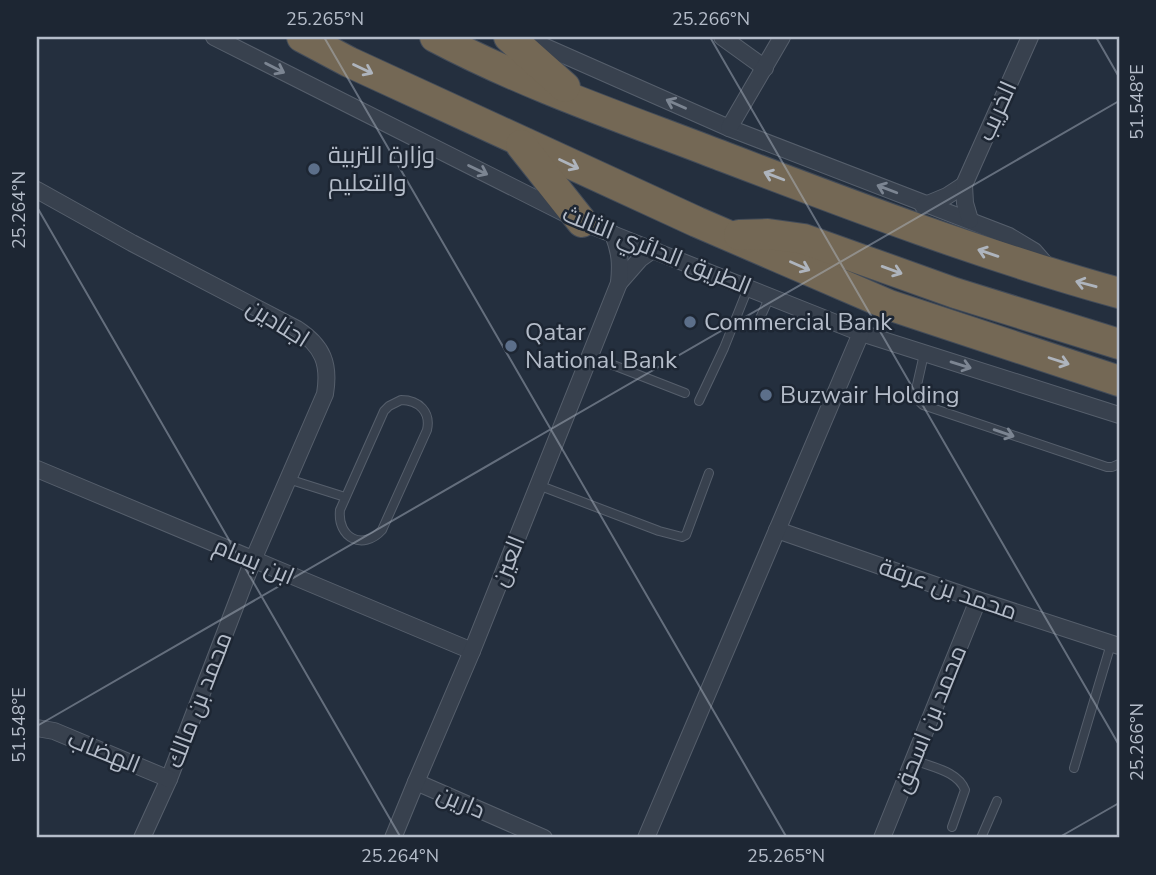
<svg xmlns="http://www.w3.org/2000/svg" width="1156" height="875" font-family="'Nunito Sans',Cairo,sans-serif">
	<style>
		.lines { fill: none; stroke-linecap: round; stroke-linejoin: round }
		.lane-casing { stroke: #565f6c; stroke-width: 10 }
		.street-casing { stroke: #565f6c; stroke-width: 18 }
		.highway-casing { stroke: #434c59; stroke-width: 32 }
		.lane { stroke: #38414e; stroke-width: 8 }
		.street { stroke: #38414e; stroke-width: 16 }
		.highway { stroke: #746855; stroke-width: 30 }
		.oneway { stroke: #7c8592 }
		.oneway2 { stroke: #aeb4bd }
		.ticks { fill: none; stroke: #b4bcc9; stroke-width: 2; stroke-opacity: 0.45 }
		.service-dot { fill: #5c6f8a; stroke: #1d2633; stroke-width: 2.5 }
		.labels { text-anchor: middle; stroke-width: 5; stroke-linejoin: round; paint-order: stroke }
		.street-label { font-size: 24px; fill: #b4bcc9; stroke: #1d2633 }
		.poi-label { font-size: 24px; fill: #b4bcc9; stroke: #1d2633; text-anchor: start }
		.neatline { fill: none; stroke: #b4bcc9; stroke-width: 2.5 }
		.ticks-label { font-size: 18px; text-anchor: middle; fill: #b4bcc9 }
	</style>
	<rect width="100%" height="100%" fill="#242f3e"/>
	<g class="lines">
		<g class="lane-casing">
			<g id="lane">
				<polyline points="757,325 770,296"/>
				<polyline points="924,354 915,394 916,398 923,405 1107,467 1112,467 1119,464"/>
				<polyline points="590,356 685,393"/>
				<path d="M 401,400 C 419,400 431,412 427,430 L 382,530 C 363,551 337,538 340,510 L 384,411 L 389,406 Z"/>
				<polyline points="699,401 724,348 748,288"/>
				<polyline points="288,479 345,497"/>
				<polyline points="538,485 659,531 682,537 686,535 709,473"/>
				<path d="M 914,760 C 931,767 958,771 965,790 L 952,827"/>
				<polyline points="1074,768 1111,644"/>
				<polyline points="981,838 997,801"/>
			</g>
		</g>
		<g class="street-casing">
			<g id="street">
				<polyline points="214,37 582,222 861,333 1119,415"/>
				<polyline points="523,37 729,128 1009,236 1034,251 1048,267"/>
				<polyline points="722,37 765,68"/>
				<polyline points="729,128 782,37"/>
				<path d="M 37,190 L 132,243 L 297,329 C 323,346 330,364 325,394 L 253,560 L 169,779 L 142,838"/>
				<polyline points="923,206 947,196 964,185"/>
				<polyline points="970,220 965,203 964,185 1030,37"/>
				<polyline points="619,283 640,259 654,249"/>
				<polyline points="37,469 472,651"/>
				<polyline points="777,530 978,600 1119,646"/>
				<polyline points="37,728 54,731 169,779"/>
				<polyline points="416,782 544,838"/>
				<path d="M 393,838 L 416,782 L 472,651 L 619,283 C 621,263 620,252 613,234"/>
				<polyline points="646,838 861,333"/>
				<polyline points="882,838 978,600"/>
			</g>
		</g>
		<g class="highway-casing">
			<g id="highway">
				<polyline points="302,37 349,62 697,222 889,305 1119,381"/>
				<path d="M 435,37 C 524,84 620,117 714,153 C 848,204 981,255 1119,293"/>
				<polyline points="509,37 565,87"/>
				<polyline points="521,145 582,222"/>
				<polyline points="739,235 768,234 804,239 955,293 1119,344"/>
			</g>
		</g>
		<use href="#lane" class="lane"/>
		<use href="#street" class="street"/>
		<use href="#highway" class="highway"/>
	</g>
	<defs><path id="oneway-shaft" d="M-6 0H5M1.5-3L5.5 0L1.5 3" fill="none" stroke-width="1.6" stroke-linecap="round" stroke-linejoin="round" transform="scale(1.75)"/></defs>
	<g class="oneway">
		<use href="#oneway-shaft" transform="translate(275 68) rotate(27)"/>
		<use href="#oneway-shaft" transform="translate(676 104) rotate(-156)"/>
		<use href="#oneway-shaft" transform="translate(478 170) rotate(26)"/>
		<use href="#oneway-shaft" transform="translate(887 189) rotate(-159)"/>
		<use href="#oneway-shaft" transform="translate(961 365) rotate(17)"/>
		<use href="#oneway-shaft" transform="translate(1004 433) rotate(19)"/>
	</g>
	<g class="oneway2">
		<use href="#oneway-shaft" transform="translate(363 69) rotate(25)"/>
		<use href="#oneway-shaft" transform="translate(569 164) rotate(25)"/>
		<use href="#oneway-shaft" transform="translate(774 176) rotate(-159)"/>
		<use href="#oneway-shaft" transform="translate(988 253) rotate(-161)"/>
		<use href="#oneway-shaft" transform="translate(800 266) rotate(24)"/>
		<use href="#oneway-shaft" transform="translate(892 270) rotate(20)"/>
		<use href="#oneway-shaft" transform="translate(1086 284) rotate(-165)"/>
		<use href="#oneway-shaft" transform="translate(1059 361) rotate(18)"/>
	</g>
	<path class="ticks" d="M 324,37 L 787,838M 710,37 L 1119,745M 1096,37 L 1119,77M 37,207 L 401,838M 37,726 L 1119,101M 1058,838 L 1119,803"/>
	<g class="service-dot">
		<circle cx="314" cy="169" r="7"/>
		<circle cx="690" cy="322" r="7"/>
		<circle cx="511" cy="346" r="7"/>
		<circle cx="766" cy="395" r="7"/>
	</g>
	<g class="labels">
		<g class="street-label">
			<text transform="translate(997 111) rotate(-66)" y="8">الخريب</text>
			<text transform="translate(657 250) rotate(22)" y="8">الطريق الدائري الثالث</text>
			<text transform="translate(278 323) rotate(32)" y="8">اجنادين</text>
			<text transform="translate(254 561) rotate(23)" y="8">ابن بسام</text>
			<text transform="translate(508 561) rotate(-68)" y="8">العين</text>
			<text transform="translate(948 589) rotate(19)" y="8">محمد بن عرفة</text>
			<text transform="translate(199 700) rotate(-69)" y="8">محمد بن مالك</text>
			<text transform="translate(930 719) rotate(-68)" y="8">محمد بن اسحق</text>
			<text transform="translate(104 752) rotate(22)" y="8">الهضاب</text>
			<text transform="translate(461 802) rotate(23)" y="8">دارين</text>
		</g>
		<g class="poi-label">
			<text x="328" y="163">وزارة التربية<tspan x="328" dy="28">والتعليم</tspan></text>
			<text x="704" y="330">Commercial Bank</text>
			<text x="525" y="340">Qatar<tspan x="525" dy="28">National Bank</tspan></text>
			<text x="780" y="403">Buzwair Holding</text>
		</g>
	</g>
	<rect width="1156" height="875" fill="none" stroke="#1d2633" stroke-width="77"/>
	<rect x="38" y="38" width="1080" height="798" class="neatline"/>
	<g class="ticks-label">
		<text x="325" y="25">25.265°N</text>
		<text x="711" y="25">25.266°N</text>
		<text transform="translate(1137 102) rotate(-90)" y="6">51.548°E</text>
		<text transform="translate(19 210) rotate(-90)" y="6">25.264°N</text>
		<text transform="translate(19 725) rotate(-90)" y="6">51.548°E</text>
		<text transform="translate(1137 742) rotate(-90)" y="6">25.266°N</text>
		<text x="400" y="862">25.264°N</text>
		<text x="786" y="862">25.265°N</text>
	</g>
</svg>
